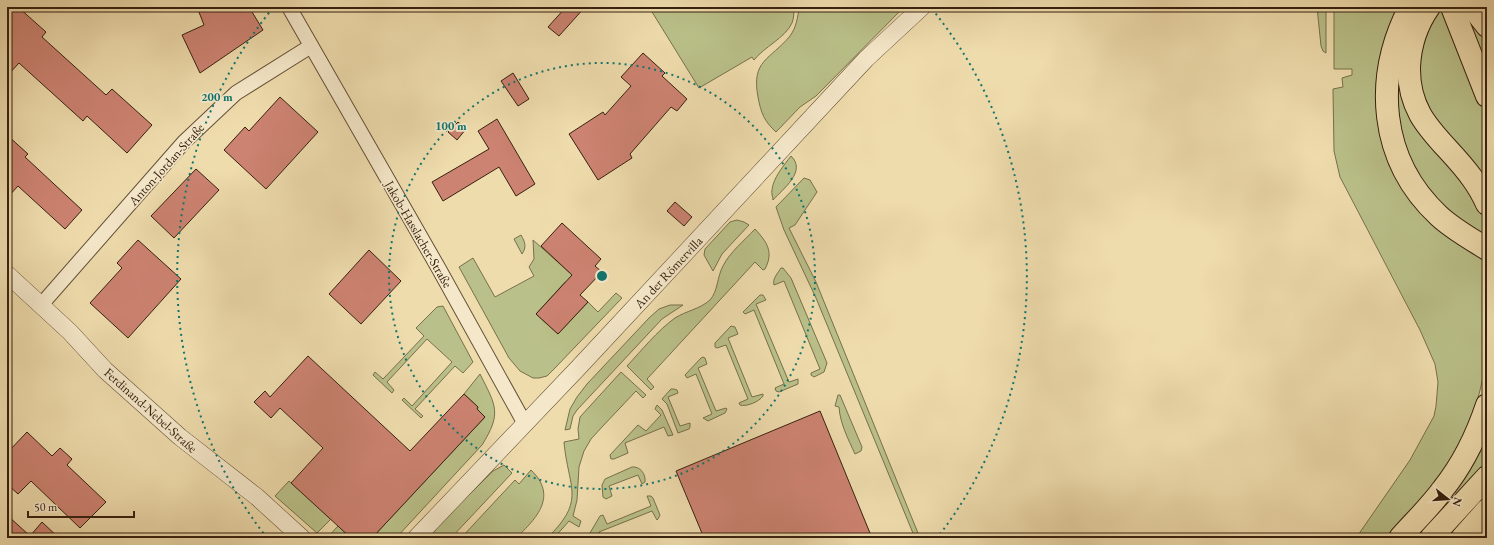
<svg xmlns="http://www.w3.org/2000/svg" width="1494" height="545" font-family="'EB Garamond',serif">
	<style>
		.green { fill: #bac089; stroke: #78704c }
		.building { fill: #cd8372; stroke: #36210f }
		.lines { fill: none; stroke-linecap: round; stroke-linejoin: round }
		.minor-casing { stroke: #645036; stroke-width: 16 }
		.tertiary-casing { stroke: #645036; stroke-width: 18 }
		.primary-casing { stroke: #36210f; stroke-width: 24 }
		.trunk-casing { stroke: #36210f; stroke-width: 24 }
		.minor { stroke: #f5e8ca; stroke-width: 14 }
		.tertiary { stroke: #f5e8ca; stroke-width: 17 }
		.primary { stroke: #efdcad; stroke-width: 22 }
		.trunk { stroke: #efdcad; stroke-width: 22 }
		.ring { fill: none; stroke: #0f766e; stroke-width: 2; stroke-dasharray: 2 4 }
		.labels { text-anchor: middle; stroke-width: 3.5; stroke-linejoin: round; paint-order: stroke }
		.street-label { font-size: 13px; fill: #36210f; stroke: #f5e8ca }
		.centre { fill: #0f766e; stroke: #f5e8ca; stroke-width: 2 }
		.ring-label { font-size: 12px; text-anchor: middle; font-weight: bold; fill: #0f766e; stroke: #f5e8ca; stroke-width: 3.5; stroke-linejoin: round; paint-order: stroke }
	</style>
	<rect width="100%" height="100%" fill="#efdcad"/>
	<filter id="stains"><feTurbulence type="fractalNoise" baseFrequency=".005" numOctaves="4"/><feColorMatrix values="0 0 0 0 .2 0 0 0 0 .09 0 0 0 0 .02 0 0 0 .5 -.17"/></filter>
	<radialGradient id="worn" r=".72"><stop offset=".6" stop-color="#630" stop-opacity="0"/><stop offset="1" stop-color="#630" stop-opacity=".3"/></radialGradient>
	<g class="green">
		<path d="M 649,7 L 794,7 C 794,12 794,18 792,23 C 785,38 764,47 754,60 L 752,57 L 699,88 Z"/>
		<path d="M 799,7 L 904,7 L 816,96 L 800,107 L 776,132 C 764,121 761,113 758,97 C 751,60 770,60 790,36 C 796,28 798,17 799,7 Z"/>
		<polygon points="1317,7 1326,7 1326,53 1323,51 1321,46"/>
		<path d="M 1334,7 L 1402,7 L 1386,149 L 1487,258 C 1487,279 1487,300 1487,322 C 1487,337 1488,352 1485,367 C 1479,402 1466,440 1445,469 C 1427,494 1406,515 1385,538 L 1356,538 L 1410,460 L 1434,416 L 1436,406 L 1438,382 L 1435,364 L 1420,330 L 1340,177 L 1334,151 L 1333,89 L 1343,87 L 1342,78 L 1352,75 L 1352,69 L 1334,69 Z"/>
		<polygon points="1437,7 1444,7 1465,54 1487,112 1487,191 1428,120 1414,68"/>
		<polygon points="1463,7 1487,38 1487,69"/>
		<polygon points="1404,57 1463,176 1484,214 1486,225 1487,241 1454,220 1411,170 1391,93"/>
		<path d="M 791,156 C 807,171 783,189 773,200 C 773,197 771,193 772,190 C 773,178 784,165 791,156 Z"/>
		<polygon points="804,178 810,180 817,192 795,225 789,228 816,282 920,538 915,538 816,298 784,230 776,207"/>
		<polygon points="737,220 744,222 749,225 722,254 713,271 704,255 705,249 730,222"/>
		<path d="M 755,229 C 767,242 774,252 765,269 L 763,270 L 755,262 L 647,379 L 654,387 L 651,390 L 627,366 C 642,350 657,331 675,318 C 686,311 700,309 710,300 C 718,291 717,277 723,266 C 730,252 744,241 755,229 Z"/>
		<path d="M 521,235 C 525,242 527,247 522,254 L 514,239 Z"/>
		<polygon points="533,240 580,282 574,289 565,282 536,314 558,334 588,302 598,312 616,293 622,298 554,369 547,376 539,378 533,378 520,371 509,358 459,267 473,258 495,297 534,276 529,267 534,259"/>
		<path d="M 781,268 L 783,268 L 791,278 L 827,363 L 824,372 L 814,377 L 811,375 L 811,373 L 820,369 L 784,281 L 774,285 C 772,279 778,273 781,268 Z"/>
		<polygon points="760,295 763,295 766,300 756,304 789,382 798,379 798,384 779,392 776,391 775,388 784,384 754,310 745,314 743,312"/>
		<polygon points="670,305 683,305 662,319 577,410 573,416 570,429 565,430 570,409 577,397 587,384 649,318 659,309"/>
		<polygon points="443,306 473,362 463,373 455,366 415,409 423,416 421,418 402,400 404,398 412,406 452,362 427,339 387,382 394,390 392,393 373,375 375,372 383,379 424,336 416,328 437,307"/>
		<path d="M 731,326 L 735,327 L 738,334 L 728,338 L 752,397 L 763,394 L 763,396 C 759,402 746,407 740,405 L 739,403 L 748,399 L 726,345 L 717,348 L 715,347 L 715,343 Z"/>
		<polygon points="703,357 705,358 707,364 698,368 716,411 726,408 727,409 725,413 708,421 703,418 712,414 696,374 687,378 685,375 701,358"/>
		<path d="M 621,372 L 646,395 L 643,398 L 636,391 L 602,427 L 591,439 L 584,451 L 579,467 L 577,500 L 573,516 L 581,521 L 579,527 L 569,521 L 554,538 L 547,538 C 587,500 568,488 564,442 L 579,439 L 578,429 L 580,417 Z"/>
		<path d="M 480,374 C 496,406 502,413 482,445 L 396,538 L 372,538 L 485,417 L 477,409 L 478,407 L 464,394 Z"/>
		<polygon points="671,389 674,389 677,390 678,393 668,397 680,426 690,423 690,427 689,429 678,433 667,404 662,399"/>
		<path d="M 838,395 L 840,395 L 862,447 L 861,451 L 855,454 C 848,439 840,423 839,407 L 835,406 Z"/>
		<polygon points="657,405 662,410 673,435 668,436 664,427 625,443 628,453 614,459 611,459 610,455 638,425 646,431 661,415 655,409"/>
		<polygon points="1487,421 1487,463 1458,495 1453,489"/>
		<polygon points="504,465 512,473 451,538 426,538 493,471"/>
		<path d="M 632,467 C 640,466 646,474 645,482 L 642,484 L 638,475 L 609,486 L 612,496 L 606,499 L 603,497 L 602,485 L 605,479 Z"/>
		<path d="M 531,470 C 558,496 537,518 516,538 L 461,538 L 515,480 L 519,484 Z"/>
		<polygon points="289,481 331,519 317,533 275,496"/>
		<polygon points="647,496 651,496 653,498 660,515 658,519 657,520 652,511 599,532 601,538 587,538 600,516 603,515 607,524 651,506"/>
		<polygon points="338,526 351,538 327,538"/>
	</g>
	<g class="building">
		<polygon points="7,7 18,7 46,32 42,37 106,95 112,89 152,125 127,153 87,116 83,121 19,63 7,76"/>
		<polygon points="197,7 249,7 263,30 200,73 182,35 204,25"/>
		<polygon points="566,7 585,7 559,36 548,27"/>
		<polygon points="643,53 665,73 662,76 687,99 677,111 671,107 630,154 632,158 598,180 569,134 603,112 605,115 631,86 621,77"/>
		<polygon points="513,73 529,99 518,106 501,81"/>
		<polygon points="280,97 318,132 266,189 224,150 245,127 249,131"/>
		<polygon points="497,119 535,184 516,196 499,167 443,201 432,182 489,149 478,131"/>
		<polygon points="458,122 466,129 457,140 448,132"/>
		<polygon points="7,135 28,154 25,157 82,210 65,229 18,186 7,198"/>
		<polygon points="196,169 219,190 174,238 151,216"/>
		<polygon points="675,202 692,217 684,226 667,211"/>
		<polygon points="562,223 601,259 595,266 602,272 580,295 588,302 558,334 536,314 572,275 541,246"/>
		<polygon points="138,240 181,279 128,338 90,303 122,268 117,263"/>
		<polygon points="369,250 401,281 361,324 329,294"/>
		<polygon points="308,356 410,451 464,394 478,407 477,409 485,417 372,538 351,538 291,483 323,448 280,408 271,418 254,402 265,391 270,397"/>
		<polygon points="820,411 872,538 704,538 676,471"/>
		<polygon points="27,432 52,456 60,448 72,459 67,465 106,502 80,528 31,481 18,494 7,484 7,453"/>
		<polygon points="7,515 30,536 42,522 59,538 7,538"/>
	</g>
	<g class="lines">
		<g class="minor-casing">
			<g id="minor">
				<polyline points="289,7 439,269 525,424"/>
				<polyline points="41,305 184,142 236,93 311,46"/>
			</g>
		</g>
		<g class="tertiary-casing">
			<g id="tertiary">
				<polyline points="7,274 70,332 105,370 180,437 257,497 302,538"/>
				<polyline points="416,538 579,367 866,59 922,7"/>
			</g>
		</g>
		<g class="primary-casing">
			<polyline id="primary" points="1472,7 1487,26"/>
		</g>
		<g class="trunk-casing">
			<g id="trunk">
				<path d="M 1410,7 C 1373,78 1379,160 1439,216 C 1453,229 1471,239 1487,249"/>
				<path d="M 1429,7 C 1417,24 1410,46 1409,67 C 1408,122 1444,139 1472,178 C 1478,186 1483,195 1487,204"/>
				<polyline points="1452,7 1487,96"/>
				<path d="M 1400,538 C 1414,522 1430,507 1443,489 C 1463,464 1477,435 1487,405"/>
				<polyline points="1431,538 1487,477"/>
				<polyline points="1462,538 1487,510"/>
			</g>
		</g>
		<use href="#minor" class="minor"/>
		<use href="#tertiary" class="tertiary"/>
		<use href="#primary" class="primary"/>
		<use href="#trunk" class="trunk"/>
	</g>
	<g class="ring">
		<circle cx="602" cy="276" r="213"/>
		<path d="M267 538A425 425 0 0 1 272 9M932 9A425 425 0 0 1 937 538"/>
	</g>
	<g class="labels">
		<g class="street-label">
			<text transform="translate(166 164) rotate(-48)" y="5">Anton-Jordan-Straße</text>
			<text transform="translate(419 234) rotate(60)" y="5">Jakob-Hasslacher-Straße</text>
			<text transform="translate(668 272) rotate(-47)" y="5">An der Römervilla</text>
			<text transform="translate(151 410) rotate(42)" y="5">Ferdinand-Nebel-Straße</text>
		</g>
	</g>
	<circle cx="602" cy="276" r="6" class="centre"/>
	<g class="ring-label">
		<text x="217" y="101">200 m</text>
		<text x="451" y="130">100 m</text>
	</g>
	<rect width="1494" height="545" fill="none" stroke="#efdcad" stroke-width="24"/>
	<rect x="8" y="8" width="1478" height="529" fill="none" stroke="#36210f" stroke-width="2"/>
	<rect x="12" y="12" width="1470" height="521" fill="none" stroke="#36210f"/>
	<g transform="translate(1448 499) rotate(107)" stroke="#f5e8ca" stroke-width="3" paint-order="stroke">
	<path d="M0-3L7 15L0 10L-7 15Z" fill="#36210f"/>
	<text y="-6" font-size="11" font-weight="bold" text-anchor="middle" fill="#36210f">N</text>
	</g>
	<path d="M28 511v6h106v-6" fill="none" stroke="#36210f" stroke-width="2"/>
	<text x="34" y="511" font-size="12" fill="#36210f" stroke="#f5e8ca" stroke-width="3" paint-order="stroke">50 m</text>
	<rect width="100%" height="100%" filter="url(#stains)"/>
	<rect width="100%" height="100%" fill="url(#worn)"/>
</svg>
